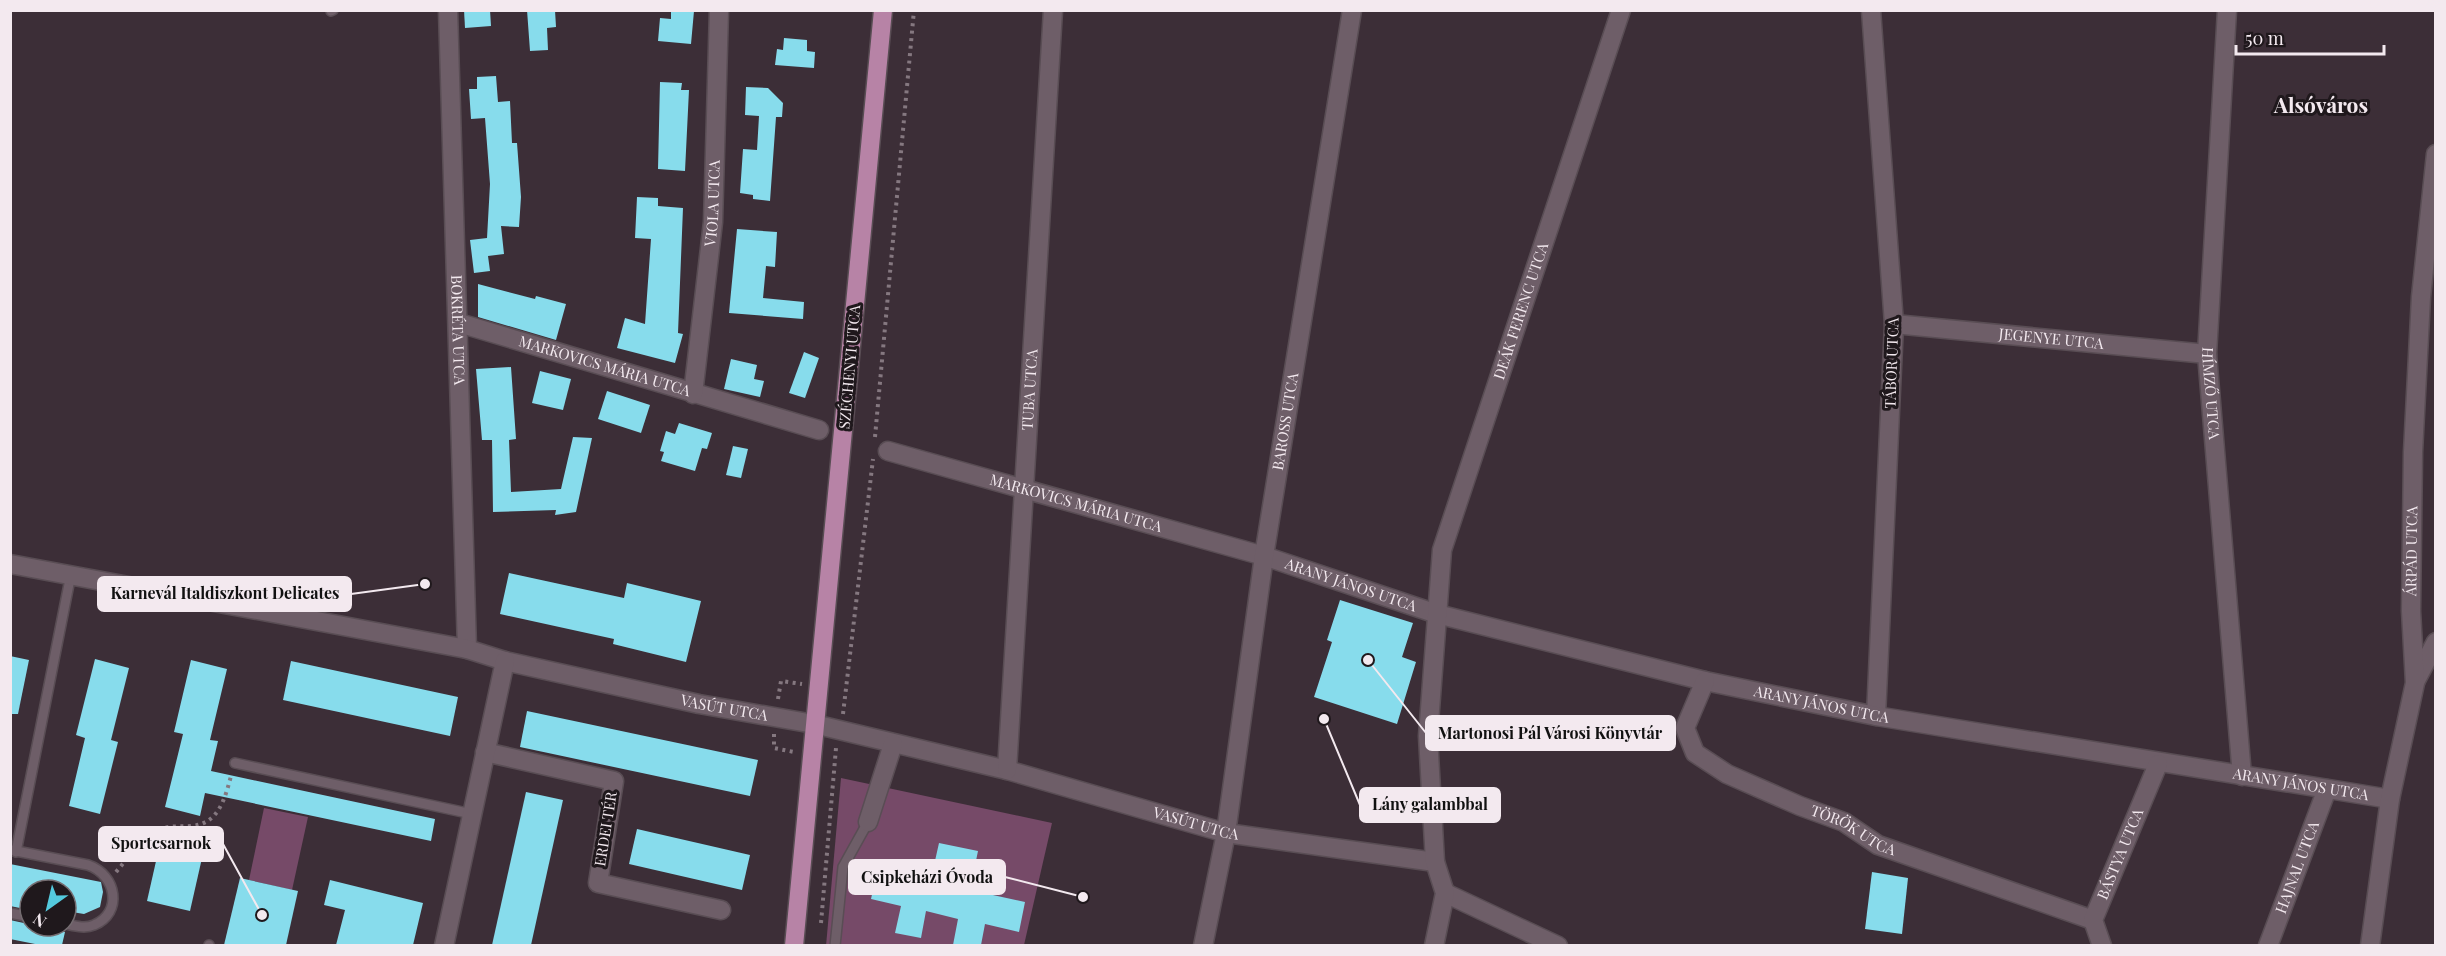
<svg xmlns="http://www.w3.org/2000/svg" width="2446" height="956" font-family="'Playfair Display',serif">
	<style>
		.green { fill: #764a68 }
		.building { fill: #87dcec }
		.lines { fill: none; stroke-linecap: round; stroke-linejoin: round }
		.lane-casing { stroke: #594d54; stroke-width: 12 }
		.street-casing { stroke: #594d54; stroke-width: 21 }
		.primary-casing { stroke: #594d54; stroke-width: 21 }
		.path { stroke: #857880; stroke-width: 4; stroke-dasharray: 3 4.5; stroke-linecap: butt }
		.lane { stroke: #6e5e68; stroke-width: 9 }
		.street { stroke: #6e5e68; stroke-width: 18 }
		.primary { stroke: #b783a6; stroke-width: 18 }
		.labels { text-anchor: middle; stroke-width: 6; stroke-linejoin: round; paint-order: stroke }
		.street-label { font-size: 15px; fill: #f3e9ef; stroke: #1f181c }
		.district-label { font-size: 21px; font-weight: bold; fill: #f3e9ef; stroke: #1f181c }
		.leader { fill: none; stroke: #f3e9ef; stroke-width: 2 }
		.callout-dot { fill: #f3e9ef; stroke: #1f181c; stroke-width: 2 }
		.callout { fill: #f3e9ef; stroke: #f3e9ef; stroke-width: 2 }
		.callout-label { font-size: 16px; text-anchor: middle; font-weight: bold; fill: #111 }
	</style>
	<rect width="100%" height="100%" fill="#3c2e37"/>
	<g class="green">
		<polygon points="841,778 1052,823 1024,945 826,946"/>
		<polygon points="264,808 308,817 292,890 249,880"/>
	</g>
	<g class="building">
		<polygon points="464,10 490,10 491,26 465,28"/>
		<polygon points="527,10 555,10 556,27 547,28 548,50 530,51"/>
		<polygon points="671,10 694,11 691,44 658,41 660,18 671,19"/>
		<polygon points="784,38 807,40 807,51 815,52 814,68 775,65 777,49 783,50"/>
		<polygon points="496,76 498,102 510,101 512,143 517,143 521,197 519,227 501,226 504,254 488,256 490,271 474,273 470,240 487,238 490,184 485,118 471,119 469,89 477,89 477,77"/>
		<polygon points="660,82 682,83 681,90 689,90 685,171 658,169"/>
		<polygon points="746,87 768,88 783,103 782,117 776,117 770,201 753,199 753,195 740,193 743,149 757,150 759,116 745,115"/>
		<polygon points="637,197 658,198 658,206 683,208 678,333 683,334 675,363 617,348 625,318 645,324 651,239 635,238"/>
		<polygon points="737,229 777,232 775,267 766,266 763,298 804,302 803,319 729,313"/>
		<polygon points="478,284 535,299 536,296 566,304 556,340 478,317"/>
		<polygon points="804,352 819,358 805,398 789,393"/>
		<polygon points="731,359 757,365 754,379 764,381 760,397 724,389"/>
		<polygon points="511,367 516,439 509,440 511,492 561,489 573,437 592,438 576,512 555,515 556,510 493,512 492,440 482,440 476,369"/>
		<polygon points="540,371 571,379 563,410 532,403"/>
		<polygon points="607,391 650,405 641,433 598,419"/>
		<polygon points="679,423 712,433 707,449 702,448 695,471 661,461 664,452 660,451 666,431 675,434"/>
		<polygon points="733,446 748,449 741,478 726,475"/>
		<polygon points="509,573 624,598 627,583 701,601 686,662 613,644 614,639 500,614"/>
		<polygon points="1340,600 1413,623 1402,657 1416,662 1397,724 1314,697 1332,642 1327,640"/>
		<polygon points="10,656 29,660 18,714 10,714"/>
		<polygon points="95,659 129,668 111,740 118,742 100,814 69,806 85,738 76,735"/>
		<polygon points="191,660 227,669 210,740 218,741 211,771 435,819 431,841 205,793 200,816 165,807 183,734 174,732"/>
		<polygon points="291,661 458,697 450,736 283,700"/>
		<polygon points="527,711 758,760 750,796 520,747"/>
		<polygon points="526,792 563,800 531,945 492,945"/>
		<polygon points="637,829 750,855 742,890 629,864"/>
		<polygon points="939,843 978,851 970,890 1025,902 1019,932 985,924 981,945 953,945 958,919 926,911 921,938 895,933 901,906 871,899 877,872 930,883"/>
		<polygon points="159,848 202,858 190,911 147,901"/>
		<polygon points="10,864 101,882 103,892 100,907 84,914 66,911 66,890 30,890 30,910 10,906"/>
		<polygon points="1872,872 1908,878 1902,934 1865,929"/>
		<polygon points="240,878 298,891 286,945 224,945"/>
		<polygon points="330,880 423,903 413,945 336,945 345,910 324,905"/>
		<polygon points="10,920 65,932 62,945 40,945 10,939"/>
	</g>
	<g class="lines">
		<g class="lane-casing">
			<g id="lane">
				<polyline points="331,11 333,10"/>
				<polyline points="235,763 472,814"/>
				<path d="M 11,850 L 88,865 C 117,875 123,913 94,925 C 85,929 75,926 66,924"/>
				<polyline points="16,852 71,574"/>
				<polyline points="10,913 30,917"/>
				<polyline points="209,946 209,945"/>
				<polyline points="835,946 843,867 868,822"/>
			</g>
		</g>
		<g class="street-casing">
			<g id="street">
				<path id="s1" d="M 448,10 L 467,649"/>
				<polyline points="1871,10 1894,324 1876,716"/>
				<path id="s2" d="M 2227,10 L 2207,354 L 2242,776"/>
				<path id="s3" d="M 459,323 L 819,430"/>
				<path id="s4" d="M 1894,324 L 2207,354"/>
				<path id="s5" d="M 693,394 L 713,222 L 719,10"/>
				<path id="s6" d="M 888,451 L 1264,556 L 1437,614 L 1705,681 L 1876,716 L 2390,799"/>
				<path id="s7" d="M 10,564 L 467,649 L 505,661 L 699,704 L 814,724 L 1007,770 L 1226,833 L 1435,862"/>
				<polyline points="2416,680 2436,642"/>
				<path id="s8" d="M 1705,681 L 1685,728 L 1695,753 L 1727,774 L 1800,806 L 1844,822 L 1878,845 L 2093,920"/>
				<polyline points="485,752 614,781 598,883 721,910"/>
				<path id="s9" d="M 1007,770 L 1053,10"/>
				<polyline points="868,822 893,744"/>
				<polyline points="1445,893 1558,946"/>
				<polyline points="444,946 505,661"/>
				<path id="s10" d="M 1203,946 L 1226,833 L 1264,556 L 1352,10"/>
				<path id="s11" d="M 1434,946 L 1445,893 L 1435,862 L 1428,736 L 1442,550 L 1621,10"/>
				<path id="s12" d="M 2102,946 L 2093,920 L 2158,764"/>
				<path id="s13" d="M 2268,946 L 2327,789"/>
				<path id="s14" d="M 2370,946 L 2390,799 L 2415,683 L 2411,611 L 2413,452 L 2421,297 L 2436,154"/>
			</g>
		</g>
		<g class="primary-casing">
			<polyline id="primary" points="794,946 883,10"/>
		</g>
		<g class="path">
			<polyline points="875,437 914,10"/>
			<polyline points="778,699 781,681 802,684"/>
			<polyline points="843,714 873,459"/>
			<polyline points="774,734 774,748 794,752"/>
			<path d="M 116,872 C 130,856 139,840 159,830 C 169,825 180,827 191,826 C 219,824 225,798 231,776"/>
			<polyline points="821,923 836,748"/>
		</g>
		<use href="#lane" class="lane"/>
		<use href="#street" class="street"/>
		<use href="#primary" class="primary"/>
	</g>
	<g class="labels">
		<g class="street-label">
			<text dy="5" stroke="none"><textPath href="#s5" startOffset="192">VIOLA UTCA</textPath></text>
			<text dy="5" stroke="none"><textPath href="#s11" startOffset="651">DEÁK FERENC UTCA</textPath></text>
			<text dy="5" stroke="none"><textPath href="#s1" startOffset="320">BOKRÉTA UTCA</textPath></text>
			<text dy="5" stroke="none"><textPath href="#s4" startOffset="158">JEGENYE UTCA</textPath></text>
			<text transform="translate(1892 363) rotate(-88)" y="5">TÁBOR UTCA</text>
			<text dy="5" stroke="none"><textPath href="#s3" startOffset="152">MARKOVICS MÁRIA UTCA</textPath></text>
			<text transform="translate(850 367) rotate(-85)" y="5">SZÉCHENYI UTCA</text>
			<text dy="5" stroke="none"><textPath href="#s9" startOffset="381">TUBA UTCA</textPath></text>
			<text dy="5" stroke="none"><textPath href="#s2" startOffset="384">HÍMZŐ UTCA</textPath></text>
			<text dy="5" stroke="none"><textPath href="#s10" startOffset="531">BAROSS UTCA</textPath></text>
			<text dy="5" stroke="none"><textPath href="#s6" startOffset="195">MARKOVICS MÁRIA UTCA</textPath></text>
			<text dy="5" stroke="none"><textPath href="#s14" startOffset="399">ÁRPÁD UTCA</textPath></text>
			<text dy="5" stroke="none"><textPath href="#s6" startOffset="482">ARANY JÁNOS UTCA</textPath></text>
			<text dy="5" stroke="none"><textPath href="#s6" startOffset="968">ARANY JÁNOS UTCA</textPath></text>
			<text dy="5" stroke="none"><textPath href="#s7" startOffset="729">VASÚT UTCA</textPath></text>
			<text dy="5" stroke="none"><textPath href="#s6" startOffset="1454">ARANY JÁNOS UTCA</textPath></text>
			<text dy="5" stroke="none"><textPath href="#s7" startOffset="1215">VASÚT UTCA</textPath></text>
			<text transform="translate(606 829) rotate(-81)" y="5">ERDEI TÉR</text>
			<text dy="5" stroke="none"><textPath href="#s8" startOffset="255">TÖRÖK UTCA</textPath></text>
			<text dy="5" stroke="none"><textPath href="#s12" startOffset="99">BÁSTYA UTCA</textPath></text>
			<text dy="5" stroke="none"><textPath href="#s13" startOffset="84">HAJNAL UTCA</textPath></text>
		</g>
		<g class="district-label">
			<text x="2321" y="113">Alsóváros</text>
		</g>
	</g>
	<path class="leader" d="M425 584L351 594M1368 660L1426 733M1324 719L1360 805M262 915L223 844M1083 897L1005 877"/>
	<g class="callout-dot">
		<circle cx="425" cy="584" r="6"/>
		<circle cx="1368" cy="660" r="6"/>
		<circle cx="1324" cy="719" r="6"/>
		<circle cx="262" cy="915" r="6"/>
		<circle cx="1083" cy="897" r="6"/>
	</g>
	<g class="callout">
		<rect x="98" y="577" width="253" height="34" rx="6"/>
		<rect x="1426" y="716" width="249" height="34" rx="6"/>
		<rect x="1360" y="788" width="140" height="34" rx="6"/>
		<rect x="99" y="827" width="124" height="34" rx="6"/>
		<rect x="849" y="860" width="156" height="34" rx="6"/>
	</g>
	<g class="callout-label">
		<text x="225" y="599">Karnevál Italdiszkont Delicates</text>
		<text x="1550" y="739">Martonosi Pál Városi Könyvtár</text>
		<text x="1430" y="810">Lány galambbal</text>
		<text x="161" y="849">Sportcsarnok</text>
		<text x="927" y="883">Csipkeházi Óvoda</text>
	</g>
	<rect width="2446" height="956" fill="none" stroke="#f3e9ef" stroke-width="24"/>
	<g transform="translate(48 908) rotate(214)"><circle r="28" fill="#1f181c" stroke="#746c70" stroke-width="1.5"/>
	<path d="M0-4.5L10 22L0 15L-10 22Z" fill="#54cade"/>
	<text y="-9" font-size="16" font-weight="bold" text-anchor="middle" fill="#f3e9ef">N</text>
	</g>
	<path d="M2236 45v9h148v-9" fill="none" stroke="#f3e9ef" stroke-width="3"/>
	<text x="2245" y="45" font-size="18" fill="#f3e9ef" stroke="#1f181c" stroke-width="4.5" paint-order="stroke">50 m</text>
</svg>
